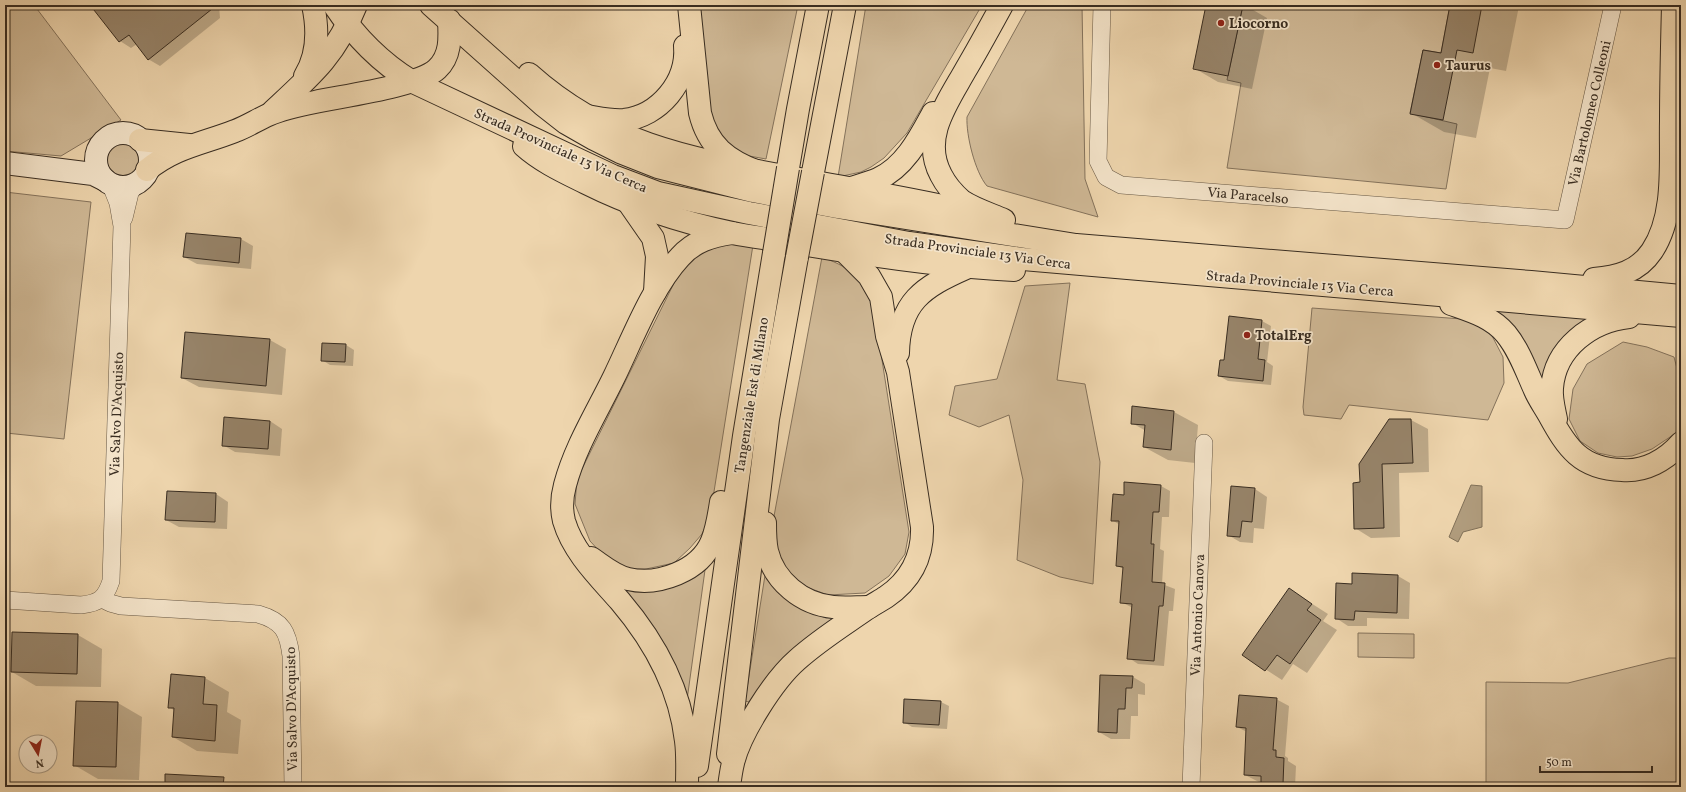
<svg xmlns="http://www.w3.org/2000/svg" width="1686" height="792" font-family="Vollkorn,serif">
	<style>
		.green { fill: #cfb895; stroke: #84725b }
		.water { fill: #b09c7d; stroke: #807058 }
		.shadow { fill: #0003 }
		.building { fill: #97846a; stroke: #392d21 }
		.lines { fill: none; stroke-linecap: round; stroke-linejoin: round }
		.street-casing { stroke: #665744; stroke-width: 18 }
		.secondary-casing { stroke: #392d21; stroke-width: 24 }
		.primary-casing { stroke: #392d21; stroke-width: 24 }
		.highway-casing { stroke: #392d21; stroke-width: 24 }
		.street { stroke: #f4e4ca; stroke-width: 17 }
		.secondary { stroke: #f4e4ca; stroke-width: 22 }
		.primary { stroke: #eed5ad; stroke-width: 22 }
		.highway { stroke: #eed5ad; stroke-width: 22 }
		.highway-bridge-casing { stroke: #392d21; stroke-width: 24; stroke-linecap: butt }
		.highway-bridge { stroke: #eed5ad; stroke-width: 22 }
		.poi-dot { fill: #8f2418; stroke: #f4e4ca; stroke-width: 1.5 }
		.labels { text-anchor: middle; stroke-width: 3.5; stroke-linejoin: round; paint-order: stroke }
		.poi-label { font-size: 14px; font-weight: bold; fill: #392d21; stroke: #f4e4ca; text-anchor: start }
		.street-label { font-size: 14px; fill: #392d21; stroke: #f4e4ca }
	</style>
	<rect width="100%" height="100%" fill="#eed5ad"/>
	<filter id="stains"><feTurbulence type="fractalNoise" baseFrequency=".005" numOctaves="4"/><feColorMatrix values="0 0 0 0 .2 0 0 0 0 .09 0 0 0 0 .02 0 0 0 .5 -.17"/></filter>
	<radialGradient id="worn" r=".72"><stop offset=".6" stop-color="#630" stop-opacity="0"/><stop offset="1" stop-color="#630" stop-opacity=".3"/></radialGradient>
	<g class="green">
		<polygon points="10,5 34,5 121,120 61,156 5,151 5,8"/>
		<polygon points="697,5 798,5 766,159 738,154 725,143 714,126 707,97"/>
		<polygon points="866,5 982,5 907,133 884,158 871,167 861,172 838,177"/>
		<path d="M 1029,5 L 1082,5 L 1085,179 L 1098,217 L 987,186 C 975,172 966,135 967,117 Z"/>
		<polygon points="1243,5 1450,5 1441,53 1423,50 1410,113 1457,124 1446,189 1227,168 1241,83 1227,80"/>
		<circle cx="123" cy="160" r="20"/>
		<polygon points="5,192 91,202 64,439 6,433 5,436"/>
		<polygon points="727,243 753,245 710,517 702,534 690,548 674,563 646,569 625,569 603,555 590,541 575,504 577,479 680,271 699,251"/>
		<path d="M 822,257 C 856,270 859,277 874,309 L 909,532 L 905,554 L 889,576 L 865,593 L 828,595 L 809,588 L 789,576 L 777,556 L 772,527 Z"/>
		<polygon points="1070,283 1057,380 1085,384 1100,462 1093,584 1060,577 1017,560 1023,480 1009,415 979,427 949,415 955,386 997,379 1025,286"/>
		<polygon points="1312,308 1476,320 1490,332 1503,357 1504,383 1488,420 1349,405 1341,419 1304,415 1303,407"/>
		<polygon points="1488,308 1599,318 1547,387"/>
		<polygon points="1623,342 1647,347 1674,357 1681,384 1681,397 1676,433 1652,449 1632,456 1617,457 1598,453 1580,441 1569,419 1573,389 1587,364"/>
		<polygon points="766,569 808,611 826,618 835,617 753,703 745,701"/>
		<polygon points="705,570 687,700 623,586 688,579"/>
		<polygon points="1358,633 1414,634 1414,658 1358,657"/>
		<polygon points="1669,658 1681,658 1681,787 1486,787 1486,682 1568,683"/>
	</g>
	<polygon class="water" points="1471,485 1482,486 1482,527 1463,532 1458,542 1449,537"/>
	<g class="shadow">
		<polygon points="97,5 219,5 220,18 160,66 148,59 137,44 131,48 120,41"/>
		<polygon points="1202,5 1249,5 1248,7 1267,18 1252,89 1218,82 1194,68 1207,7"/>
		<polygon points="1451,5 1538,5 1537,10 1519,6 1506,71 1490,68 1476,138 1444,132 1411,113 1442,55"/>
		<polygon points="241,239 253,246 251,269 197,264 184,257"/>
		<polygon points="1229,317 1262,321 1271,326 1267,362 1273,366 1271,385 1228,381 1219,376 1225,361"/>
		<polygon points="270,340 286,349 282,395 199,387 182,378"/>
		<polygon points="346,345 354,350 353,366 330,365 322,360"/>
		<polygon points="1133,408 1174,412 1198,425 1195,463 1168,460 1144,447 1146,431 1132,423"/>
		<polygon points="1389,420 1411,420 1428,429 1429,472 1399,473 1400,537 1371,538 1355,528 1361,483"/>
		<polygon points="270,421 282,429 280,456 235,452 223,445"/>
		<polygon points="1161,486 1170,491 1169,517 1162,517 1160,549 1164,551 1162,584 1175,589 1173,611 1169,611 1164,666 1138,664 1129,658 1133,608 1121,602 1124,569 1117,566 1120,525 1112,520 1125,496"/>
		<polygon points="1255,489 1267,497 1264,529 1254,528 1253,543 1240,542 1228,535"/>
		<polygon points="216,494 228,502 227,529 179,527 166,520"/>
		<polygon points="1398,576 1410,583 1409,619 1367,618 1367,626 1348,626 1336,618 1353,585"/>
		<polygon points="1289,589 1328,614 1323,621 1337,630 1307,673 1293,664 1282,680 1243,655"/>
		<polygon points="78,635 102,649 101,687 36,686 12,672"/>
		<polygon points="172,675 205,678 229,692 227,712 241,720 238,754 197,751 173,737 175,711 169,707"/>
		<polygon points="1133,677 1145,684 1145,695 1138,694 1138,716 1131,716 1130,739 1111,739 1099,732"/>
		<polygon points="1276,699 1289,706 1285,756 1288,758 1288,761 1296,766 1295,787 1269,787 1245,775 1247,732 1237,727"/>
		<polygon points="941,702 949,706 947,729 912,727 904,722"/>
		<polygon points="118,703 142,717 139,780 98,779 74,765"/>
	</g>
	<g class="building">
		<polygon points="90,5 217,5 148,60 129,35 119,42"/>
		<polygon points="1206,5 1243,5 1228,76 1193,69"/>
		<polygon points="1450,5 1482,5 1473,53 1457,50 1443,120 1410,114 1423,50 1441,53"/>
		<polygon points="186,233 241,238 239,263 183,257"/>
		<polygon points="1229,316 1262,320 1258,359 1265,360 1263,381 1218,376 1220,360 1224,360"/>
		<polygon points="185,332 270,339 266,386 181,378"/>
		<polygon points="322,343 346,344 345,362 321,361"/>
		<polygon points="1132,406 1174,411 1171,450 1143,447 1145,425 1131,424"/>
		<polygon points="224,417 270,421 268,449 222,446"/>
		<polygon points="1389,419 1411,419 1413,463 1382,464 1384,528 1354,529 1353,483 1360,482 1359,464"/>
		<polygon points="1124,482 1161,485 1159,512 1153,512 1151,544 1154,544 1152,582 1165,583 1163,606 1159,606 1154,661 1127,659 1132,604 1120,603 1123,567 1116,566 1119,521 1111,521 1113,494 1124,495"/>
		<polygon points="1231,486 1255,488 1252,522 1242,521 1240,537 1227,536"/>
		<polygon points="167,491 216,493 215,522 165,520"/>
		<polygon points="1352,573 1398,575 1397,613 1355,611 1354,620 1335,619 1336,583 1352,584"/>
		<polygon points="1289,588 1312,604 1307,610 1321,620 1290,664 1277,655 1265,671 1242,655"/>
		<polygon points="12,632 78,634 77,674 11,672"/>
		<polygon points="171,674 205,677 203,704 217,705 215,741 172,737 174,708 168,708"/>
		<polygon points="1100,675 1133,676 1132,688 1126,688 1125,709 1118,709 1117,733 1098,732"/>
		<polygon points="1239,695 1277,698 1273,750 1276,750 1276,757 1284,758 1283,784 1261,783 1261,776 1244,775 1246,728 1236,727"/>
		<polygon points="904,699 941,701 939,725 903,723"/>
		<polygon points="76,701 118,702 116,767 73,766"/>
		<polygon points="165,774 224,777 223,787 165,787"/>
	</g>
	<g class="lines">
		<g class="street-casing">
			<g id="street">
				<polyline points="1102,5 1098,161 1106,177 1121,185 1565,220 1613,5"/>
				<polyline points="124,218 130,193 137,182"/>
				<path d="M 102,599 L 110,603 L 121,606 L 258,614 C 283,621 288,632 291,656 L 293,787"/>
				<path d="M 5,600 L 81,605 C 99,603 105,599 111,581 L 122,226 L 118,203 L 110,183"/>
				<polyline points="1191,787 1204,443"/>
			</g>
		</g>
		<g class="secondary-casing">
			<g id="secondary">
				<circle cx="123" cy="160" r="27"/>
				<polyline points="5,163 93,174 105,180"/>
			</g>
		</g>
		<g class="primary-casing">
			<g id="primary">
				<path d="M 334,5 C 354,35 380,62 411,81 L 613,176 L 658,193 L 749,213 L 909,243 L 1023,259 L 1681,316"/>
				<polyline points="431,5 543,105 566,123 594,139 620,152 658,167 753,191 837,207 1076,245 1531,282 1681,296"/>
				<path d="M 529,74 C 606,143 686,158 784,176 C 850,189 917,199 983,215"/>
				<path d="M 305,76 C 318,55 318,28 313,5"/>
				<path d="M 273,111 C 311,76 336,55 356,5"/>
				<polyline points="140,140 189,145"/>
				<path d="M 524,146 C 542,162 564,172 586,183 C 632,206 681,222 732,233 C 759,238 786,241 813,246 C 879,257 946,267 1014,270"/>
				<path d="M 147,170 C 175,147 202,144 235,131 C 246,127 257,120 268,115 C 282,109 300,105 315,102 C 342,96 419,86 437,69 C 451,56 450,38 449,20"/>
				<path d="M 1594,279 C 1617,277 1638,272 1652,251 C 1676,215 1670,162 1671,121 C 1671,82 1672,44 1673,5"/>
				<path d="M 1451,304 C 1471,311 1492,317 1506,334 C 1519,350 1526,370 1534,388 C 1538,398 1544,406 1549,415 C 1567,448 1581,469 1622,470 C 1645,472 1666,460 1681,443"/>
				<path d="M 1556,419 C 1554,409 1551,398 1552,388 C 1555,348 1591,321 1629,317"/>
			</g>
		</g>
		<g class="highway-casing">
			<g id="highway">
				<path d="M 689,5 L 700,113 C 708,146 727,160 758,172"/>
				<path d="M 1002,5 C 990,27 978,49 965,71 C 947,103 921,138 941,175 C 946,185 954,194 962,201 C 974,209 990,214 1004,220"/>
				<path d="M 587,116 C 599,118 611,121 624,120 C 659,116 688,82 685,46"/>
				<polyline points="788,168 798,109 818,5"/>
				<polyline points="813,172 845,5"/>
				<path d="M 851,188 C 860,185 869,183 878,179 C 905,167 920,137 933,113"/>
				<polyline points="628,202 653,238 657,256 655,292"/>
				<path d="M 898,353 C 899,302 923,287 966,268"/>
				<path d="M 765,523 C 765,532 765,542 767,551 C 774,581 802,604 833,607 C 845,608 857,607 869,607"/>
				<path d="M 591,558 C 603,566 614,576 628,579 C 658,586 700,571 712,541 C 717,529 719,515 721,502"/>
				<polyline points="728,754 768,419 797,257"/>
				<polyline points="697,766 744,436 774,253"/>
				<path d="M 687,787 C 687,772 688,756 686,741 C 680,688 654,641 620,601 C 599,577 573,552 564,521 C 561,509 562,496 565,485 C 575,447 597,412 614,377 C 632,340 652,287 680,257 C 694,241 712,236 732,233"/>
				<path d="M 729,787 C 730,779 731,771 733,763 C 740,733 774,680 797,660 C 818,641 842,626 865,610 C 872,605 880,601 886,597 C 911,580 923,557 922,527 L 898,372 L 887,336 L 881,297 L 869,276 L 844,251"/>
			</g>
		</g>
		<use href="#street" class="street"/>
		<use href="#secondary" class="secondary"/>
		<use href="#primary" class="primary"/>
		<use href="#highway" class="highway"/>
		<g class="highway-bridge-casing">
			<g id="highway-bridge">
				<polyline points="774,253 788,168"/>
				<polyline points="797,257 813,172"/>
			</g>
		</g>
		<use href="#highway-bridge" class="highway-bridge"/>
	</g>
	<g class="poi-dot">
		<circle cx="1221" cy="23" r="4"/>
		<circle cx="1437" cy="65" r="4"/>
		<circle cx="1247" cy="335" r="4"/>
	</g>
	<g class="labels">
		<g class="poi-label">
			<text x="1229" y="28">Liocorno</text>
			<text x="1445" y="70">Taurus</text>
			<text x="1255" y="340">TotalErg</text>
		</g>
		<g class="street-label">
			<text transform="translate(1589 113) rotate(-77)" y="5">Via Bartolomeo Colleoni</text>
			<text transform="translate(561 150) rotate(24)" y="5">Strada Provinciale 13 Via Cerca</text>
			<text transform="translate(1248 195) rotate(5)" y="5">Via Paracelso</text>
			<text transform="translate(978 251) rotate(8)" y="5">Strada Provinciale 13 Via Cerca</text>
			<text transform="translate(1300 283) rotate(5)" y="5">Strada Provinciale 13 Via Cerca</text>
			<text transform="translate(751 395) rotate(-81)" y="5">Tangenziale Est di Milano</text>
			<text transform="translate(116 414) rotate(-88)" y="5">Via Salvo D'Acquisto</text>
			<text transform="translate(1197 615) rotate(-88)" y="5">Via Antonio Canova</text>
			<text transform="translate(291 709) rotate(-91)" y="5">Via Salvo D'Acquisto</text>
		</g>
	</g>
	<rect width="1686" height="792" fill="none" stroke="#eed5ad" stroke-width="20"/>
	<rect x="6" y="6" width="1674" height="780" fill="none" stroke="#392d21" stroke-width="2"/>
	<rect x="10" y="10" width="1666" height="772" fill="none" stroke="#392d21"/>
	<g transform="translate(38 754) rotate(170)"><circle r="19" fill="#f4e4ca" stroke="#a99b86"/>
	<path d="M0-3L7 15L0 10L-7 15Z" fill="#8f2418"/>
	<text y="-6" font-size="11" font-weight="bold" text-anchor="middle" fill="#392d21">N</text>
	</g>
	<path d="M1540 766v6h112v-6" fill="none" stroke="#392d21" stroke-width="2"/>
	<text x="1546" y="766" font-size="12" fill="#392d21" stroke="#f4e4ca" stroke-width="3" paint-order="stroke">50 m</text>
	<rect width="100%" height="100%" filter="url(#stains)"/>
	<rect width="100%" height="100%" fill="url(#worn)"/>
</svg>
